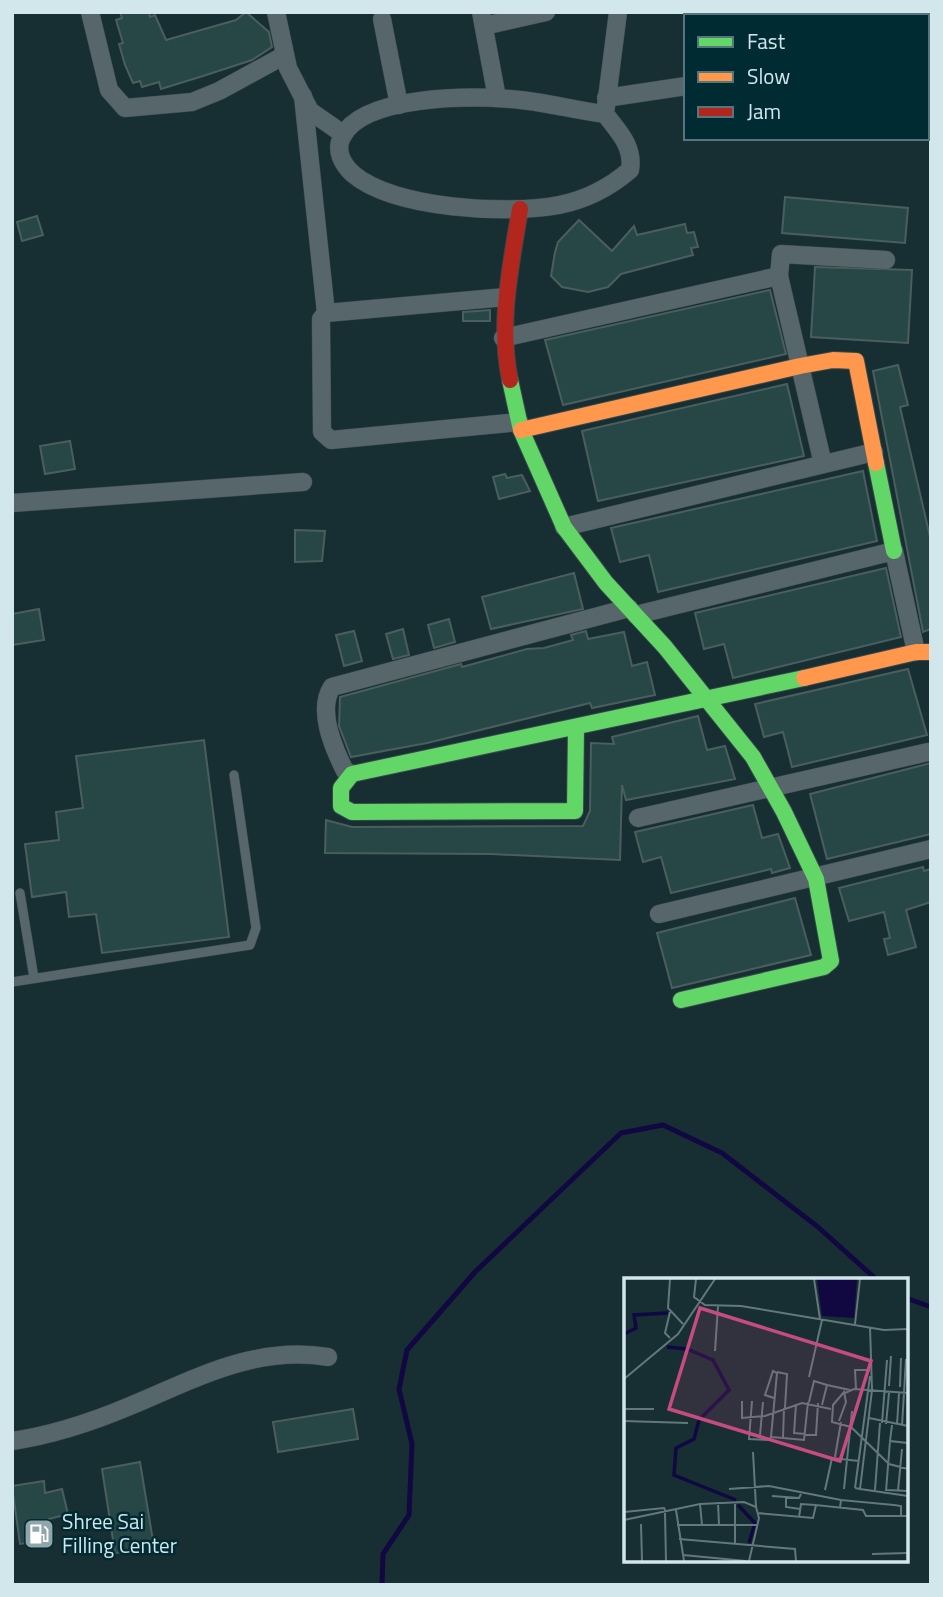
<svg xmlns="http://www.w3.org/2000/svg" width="943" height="1597" font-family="'Titillium Web',sans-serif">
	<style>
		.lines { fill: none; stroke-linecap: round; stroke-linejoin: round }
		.stream { stroke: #110841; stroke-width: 5 }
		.building { fill: #274646; stroke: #4b5e5e; stroke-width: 2 }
		.lane-casing { stroke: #37484c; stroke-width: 10 }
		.street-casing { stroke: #37484c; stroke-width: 19 }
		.fast-casing { stroke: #37484c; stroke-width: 18 }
		.slow-casing { stroke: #37484c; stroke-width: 18 }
		.jam-casing { stroke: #37484c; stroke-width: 18 }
		.lane { stroke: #56666a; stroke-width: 9 }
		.street { stroke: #56666a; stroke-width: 18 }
		.fast { stroke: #63d668; stroke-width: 16 }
		.slow { stroke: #ff974d; stroke-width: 16 }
		.jam { stroke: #b3261e; stroke-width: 16 }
		.labels { text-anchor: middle; stroke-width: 5; stroke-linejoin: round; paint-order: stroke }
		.poi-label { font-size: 21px; fill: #d2e7ec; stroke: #012b33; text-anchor: start }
		.inset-river { fill: none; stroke: #110841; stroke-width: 3.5 }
		.inset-road { fill: none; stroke: #62787d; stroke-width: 2 }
		.view { fill: #c64c7f; fill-opacity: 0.15; stroke: #c64c7f; stroke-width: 3.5 }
		.inset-edge { fill: none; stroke: #d2e7ec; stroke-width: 3.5 }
	</style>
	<rect width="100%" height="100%" fill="#172e33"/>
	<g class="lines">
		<g class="stream">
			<polyline points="906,1298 931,1307"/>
			<polyline points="382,1585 383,1554 409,1515 412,1444 399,1389 407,1350 475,1272 621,1133 663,1125 722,1153 818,1227 877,1280"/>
		</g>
	</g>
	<g class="building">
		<polygon points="120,12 149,12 150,17 155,15 166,40 236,20 246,12 269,32 272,47 252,60 203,76 161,89 159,82 142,87 140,81 133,83 125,65 119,44 123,43 116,20 122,18"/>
		<polygon points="785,197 908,208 905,243 782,233"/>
		<polygon points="37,216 43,235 22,241 17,222"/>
		<polygon points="579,220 612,251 634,226 637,235 685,224 687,233 694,232 698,247 691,248 693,255 621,274 608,287 588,292 562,287 551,276 555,252 558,242"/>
		<polygon points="815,267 912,270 908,343 811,337"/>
		<polygon points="770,290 786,354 563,405 545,340"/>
		<polygon points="490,310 490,321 463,321 463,312"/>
		<polygon points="898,365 908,405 900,407 931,541 931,629 923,632 873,371"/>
		<polygon points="787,384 804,456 598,501 582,431"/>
		<polygon points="70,441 75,469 45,474 40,446"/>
		<polygon points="863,471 877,541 658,592 649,555 620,562 611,528"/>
		<polygon points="505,474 507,478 522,475 530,491 499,499 493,477"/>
		<polygon points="295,530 325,531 322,561 295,562"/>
		<polygon points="886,568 901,637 733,678 724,644 704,649 695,613"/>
		<polygon points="574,573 583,609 491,629 482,597"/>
		<polygon points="39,609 44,640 12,645 12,614"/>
		<polygon points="449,619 455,642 434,648 428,625"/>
		<polygon points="403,629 409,655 393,659 386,634"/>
		<polygon points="354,631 362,661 344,666 336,635"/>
		<polygon points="586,631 588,639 624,632 632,666 647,662 655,695 592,708 590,703 427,743 351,757 339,726 340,697 461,664 462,667 527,649 544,648 573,640 571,635"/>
		<polygon points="908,669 927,735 792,767 783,732 764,737 755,704"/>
		<polygon points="698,716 707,750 725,746 735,779 626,800 622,785 620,860 491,854 325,853 326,820 352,827 583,826 590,811 591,743 614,744 612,737"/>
		<polygon points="204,740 229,937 102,953 96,914 69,917 66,892 32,897 25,844 59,840 56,812 83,808 76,756"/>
		<polygon points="931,763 931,834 827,859 810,794"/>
		<polygon points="753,805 762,838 778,834 790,868 772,873 771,869 671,893 661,857 643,862 635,832"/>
		<polygon points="923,867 924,871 931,869 931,902 906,910 916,947 888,955 884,939 890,938 884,912 849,921 839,888"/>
		<polygon points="795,898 811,955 672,988 657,933"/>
		<polygon points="353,1409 358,1439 278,1452 273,1422"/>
		<polygon points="140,1462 154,1547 115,1553 102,1469"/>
		<polygon points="44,1481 45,1493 62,1489 68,1514 49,1519 52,1540 20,1544 12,1486"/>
	</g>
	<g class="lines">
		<g class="lane-casing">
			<g id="lane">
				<polyline points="20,893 34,978"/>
				<polyline points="12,982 250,945 256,928 234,775"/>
			</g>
		</g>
		<g class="street-casing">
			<g id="street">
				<polyline points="90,12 109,90 125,108 192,102 219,91 285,55"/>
				<polyline points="276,12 288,68 310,111 343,134"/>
				<polyline points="481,12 497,98"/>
				<polyline points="916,12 917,16"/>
				<polyline points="382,19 399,105"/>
				<polyline points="484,26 546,12"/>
				<polyline points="927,67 931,75"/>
				<polyline points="303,96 326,313"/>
				<polyline points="606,98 686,86"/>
				<path d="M 605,114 C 573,110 542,101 510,99 C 469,96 363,95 342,137 C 335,150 342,164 353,174 C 394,209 508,215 559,205 C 585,200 610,187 630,170 C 634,146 618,131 605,114 L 618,12"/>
				<polyline points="779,276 781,254 886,260"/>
				<polyline points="506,297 326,313 321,319 322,432 331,440 519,422"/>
				<polyline points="503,338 779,276 823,464"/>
				<polyline points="12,503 303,482"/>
				<polyline points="564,527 874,452"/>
				<polyline points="636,615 894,551 916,652"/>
				<path d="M 352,774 L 345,771 C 333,747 317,710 332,687 L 629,608"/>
				<polyline points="638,818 928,752"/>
				<polyline points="659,914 931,849"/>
				<path d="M 12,1441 C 53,1435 92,1422 130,1406 C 195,1379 255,1345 328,1357"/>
			</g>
		</g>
		<g class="fast-casing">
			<g id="fast">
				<polyline points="510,380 521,430 564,527 606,583 665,647 753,757 784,812 816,879 831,961 824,967 681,1000"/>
				<polyline points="876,463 894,551"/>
				<polyline points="576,728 575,811 352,812 341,806 341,788 352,774 804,678"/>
			</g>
		</g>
		<g class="slow-casing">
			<g id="slow">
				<polyline points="521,430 800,366 833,360 856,361 876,463"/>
				<polyline points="804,678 916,652 931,652"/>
			</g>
		</g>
		<g class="jam-casing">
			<path id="jam" d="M 510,380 C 498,322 511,266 520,209"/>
		</g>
		<use href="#lane" class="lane"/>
		<use href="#street" class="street"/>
		<use href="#fast" class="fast"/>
		<use href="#slow" class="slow"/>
		<use href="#jam" class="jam"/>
	</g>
	<defs>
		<g id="fuel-square" transform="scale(1.575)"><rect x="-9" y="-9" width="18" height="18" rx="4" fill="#91a6ab" stroke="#012b33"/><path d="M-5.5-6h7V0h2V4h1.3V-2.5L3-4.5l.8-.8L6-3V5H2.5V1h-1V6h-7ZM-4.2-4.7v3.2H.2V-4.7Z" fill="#fff"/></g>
	</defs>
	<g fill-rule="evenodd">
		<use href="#fuel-square" x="39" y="1534"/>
	</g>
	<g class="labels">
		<g class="poi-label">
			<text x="62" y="1529">Shree Sai<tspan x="62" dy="24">Filling Center</tspan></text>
		</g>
	</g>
	<g transform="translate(624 1278)">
		<rect width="284" height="284" fill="#172e33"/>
		<path d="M 193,1 L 233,1 L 230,40 L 198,38 Z" fill="#110841"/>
		<path class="inset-river" d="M 0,56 L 12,50 L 10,37 L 44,35M 43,69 L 63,71 L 89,82 L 105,112 L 75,142 L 70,161 L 52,170 L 50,197 L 112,222M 114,227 L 131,245 L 125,265"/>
		<path class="inset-road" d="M 46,1 L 44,30 L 59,46M 72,1 L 70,19 L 81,27 L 117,28 L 260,52 L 284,51M 190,1 L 196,41M 46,34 L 41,55 L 46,60M 231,46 L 236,1M 91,73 L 94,28M 153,94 L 163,96 L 161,130M 185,99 L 198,42M 0,101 L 54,56 L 91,1M 203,107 L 226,112M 265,108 L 267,78M 276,109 L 277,80M 232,111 L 231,92 L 246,92M 221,115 L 230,111 L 284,115M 118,123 L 118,140 L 141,138 L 178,125 L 207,131M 128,123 L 125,161 L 145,162 L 147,159 L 153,95 L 149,93 L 141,117 L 150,120M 185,124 L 190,103 L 203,107 L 198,127M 0,131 L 30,131M 245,140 L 284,148M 0,143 L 64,145M 215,143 L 222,124 L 220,114 L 209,127 L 208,144 L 227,149 L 265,186 L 284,191M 258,145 L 263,82M 262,146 L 265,115M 268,147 L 266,163 L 284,165M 273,147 L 275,115M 278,148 L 282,81M 170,155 L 192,157 L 194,125M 170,156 L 172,126M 136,157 L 139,124M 147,159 L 159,160 L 160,130M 159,160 L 180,162 L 184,124M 129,174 L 132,229M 211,179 L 217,144M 231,210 L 236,211 L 248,112 L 246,49M 231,210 L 246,98M 105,211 L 145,208 L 217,222M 220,211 L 228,133M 236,211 L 284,218M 201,212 L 208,180 L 235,183M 251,212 L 256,145M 263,212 L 284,213M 262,213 L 266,163M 274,213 L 278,171M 148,218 L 175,220 L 177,216M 162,219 L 162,229 L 176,231M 94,224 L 95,247M 76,226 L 78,247M 216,230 L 217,222 L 270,227 L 277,228 L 277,238M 52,232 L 60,283M 0,234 L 40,230 L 42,234M 41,235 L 42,283M 133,235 L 189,240 L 192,227 L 239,232 L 242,238 L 284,238M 175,239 L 177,226 L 192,227M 0,242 L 76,226 L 120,224 L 132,229 L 135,240 L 125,283M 17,246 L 18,283M 53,247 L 134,247M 0,252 L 0,283M 55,261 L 171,271 L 172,283M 111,265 L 111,226M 248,276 L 284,275M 59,277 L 122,283"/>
		<path class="view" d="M 76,30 L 247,83 L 216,183 L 45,131 Z"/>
		<rect width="284" height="284" class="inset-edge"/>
	</g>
	<rect width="943" height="1597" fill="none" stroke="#d2e7ec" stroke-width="28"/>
	<rect x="684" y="14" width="245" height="126" fill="#012b33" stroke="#55767d" stroke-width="2"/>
	<rect x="698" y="37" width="35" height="10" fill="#63d668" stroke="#55767d" stroke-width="2"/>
	<text x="747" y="49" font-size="21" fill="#d2e7ec">Fast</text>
	<rect x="698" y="72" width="35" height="10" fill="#ff974d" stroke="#55767d" stroke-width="2"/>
	<text x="747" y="84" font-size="21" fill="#d2e7ec">Slow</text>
	<rect x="698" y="107" width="35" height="10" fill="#b3261e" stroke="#55767d" stroke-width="2"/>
	<text x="747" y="119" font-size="21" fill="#d2e7ec">Jam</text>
</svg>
